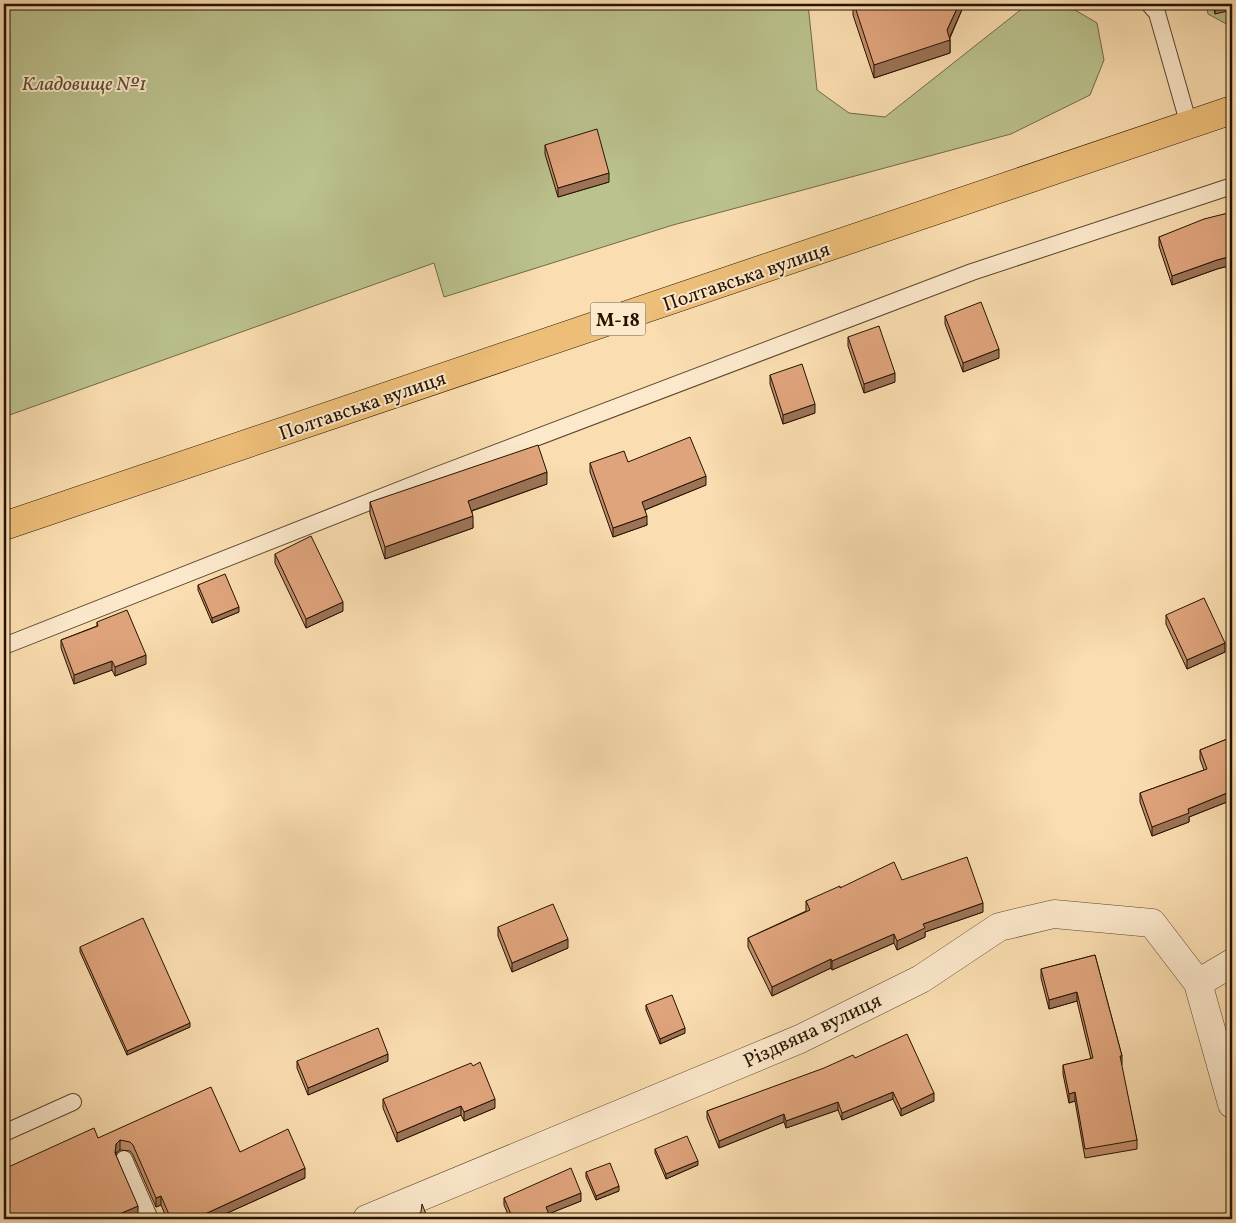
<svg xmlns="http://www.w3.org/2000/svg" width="1236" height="1223" font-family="Vollkorn,serif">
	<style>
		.green { fill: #bbc28e; stroke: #706a47 }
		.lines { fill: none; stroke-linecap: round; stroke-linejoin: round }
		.lane-casing { stroke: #5a462c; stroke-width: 18 }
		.street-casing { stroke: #5a462c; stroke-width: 29 }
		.highway-casing { stroke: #251300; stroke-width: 29 }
		.lane { stroke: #fce9cc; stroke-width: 16 }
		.street { stroke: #fce9cc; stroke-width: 28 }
		.highway { stroke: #edbe78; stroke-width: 28 }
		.wall { fill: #c18d6b; stroke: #251300 }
		.shaded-wall { fill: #9d7357; stroke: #251300 }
		.building { fill: #e0a47c; stroke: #251300 }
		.labels { text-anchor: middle; stroke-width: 4; stroke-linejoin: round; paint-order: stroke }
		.shield { fill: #fce9cc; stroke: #66533d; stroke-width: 1 }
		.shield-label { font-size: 19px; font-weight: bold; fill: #251300 }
		.park-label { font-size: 20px; font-style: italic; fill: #5a5032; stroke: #fce9cc }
		.street-label { font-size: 20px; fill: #251300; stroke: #fce9cc }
	</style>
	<rect width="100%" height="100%" fill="#faddb0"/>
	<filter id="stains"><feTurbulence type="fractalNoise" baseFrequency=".004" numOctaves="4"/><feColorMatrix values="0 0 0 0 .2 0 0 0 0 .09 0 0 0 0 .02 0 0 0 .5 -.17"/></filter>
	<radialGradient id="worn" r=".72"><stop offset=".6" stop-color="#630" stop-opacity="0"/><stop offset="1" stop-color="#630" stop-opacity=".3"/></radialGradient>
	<g class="green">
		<polygon points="4,4 808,4 817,90 849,113 885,117 1028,4 1065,4 1097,23 1104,60 1090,95 1011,134 673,225 444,297 434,263 4,417"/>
		<polygon points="1206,4 1232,4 1232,27 1208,14"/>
	</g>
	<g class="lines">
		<g class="lane-casing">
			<g id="lane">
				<polyline points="1149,4 1157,13 1189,125"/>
				<polyline points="4,646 435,476 972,272 1232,186"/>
				<polyline points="4,1133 73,1102"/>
				<polyline points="124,1159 150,1219"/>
			</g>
		</g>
		<g class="street-casing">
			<g id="street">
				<polyline points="1198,983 1232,963"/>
				<polyline points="367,1219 800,1039 921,979 999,927 1054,914 1152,923 1198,983 1232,1104"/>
			</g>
		</g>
		<g class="highway-casing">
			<polyline id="highway" points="4,526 1232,110"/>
		</g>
		<use href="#lane" class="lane"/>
		<use href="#street" class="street"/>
		<use href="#highway" class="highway"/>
	</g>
	<g class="wall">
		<polygon points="853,4 964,4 964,5 950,38 950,53 874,78 853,15"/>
		<polygon points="1213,4 1232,4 1215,14"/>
		<polygon points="545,145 609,182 558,197 545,154"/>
		<polygon points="1232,212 1232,265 1217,269 1172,285 1159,246 1159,237"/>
		<polygon points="945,316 999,358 963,372 945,324"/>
		<polygon points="848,337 895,382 864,393 848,346"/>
		<polygon points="770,375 815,413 783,424 770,384"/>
		<polygon points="628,462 706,485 645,510 647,525 613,537 590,472 590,463"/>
		<polygon points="547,484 472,511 473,528 385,559 370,514 370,502"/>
		<polygon points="275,554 343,611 306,628 275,563"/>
		<polygon points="198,585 239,612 212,623 198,590"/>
		<polygon points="1166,615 1225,652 1187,669 1166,624"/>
		<polygon points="97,622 146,664 115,676 112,670 74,684 61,648 61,640 97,626"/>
		<polygon points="1232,737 1232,800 1189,817 1189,822 1152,836 1140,802 1140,793 1204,770 1200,759 1200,750"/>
		<polygon points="902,880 983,912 925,932 925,937 897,950 894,943 832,970 831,968 772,996 748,947 748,938 806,911 806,901 840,888"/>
		<polygon points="498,927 568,948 512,972 498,936"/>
		<polygon points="80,947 190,1027 127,1055 80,952"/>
		<polygon points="1095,955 1122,1056 1122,1065 1121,1065 1137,1140 1137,1149 1085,1158 1075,1101 1069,1103 1063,1074 1063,1065 1091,1059 1077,1001 1049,1009 1041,978 1041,969"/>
		<polygon points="646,1005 685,1033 660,1044 646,1010"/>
		<polygon points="855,1058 934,1101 901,1116 893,1099 842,1120 838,1110 786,1128 784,1122 719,1148 707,1118 707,1111"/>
		<polygon points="297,1061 388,1061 308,1095 297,1068"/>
		<polygon points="383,1099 495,1108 464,1121 461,1115 397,1142 383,1108"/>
		<polygon points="98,1138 240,1152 305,1178 214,1219 167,1219 161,1205 156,1207 133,1155 130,1151 120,1150 116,1153 116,1155 138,1215 129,1219 4,1219"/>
		<polygon points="655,1149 698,1165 666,1179 655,1153"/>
		<polygon points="586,1172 619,1191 596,1200 586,1177"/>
		<polygon points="504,1198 581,1201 548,1214 551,1219 510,1219 504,1205"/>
	</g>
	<g class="shaded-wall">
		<polygon points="959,4 964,4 964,5 948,41 950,40 950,53 874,78 874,65 947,30"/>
		<polygon points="1221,4 1232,4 1232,10 1215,14 1215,5"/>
		<polygon points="609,173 609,182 558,197 558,188"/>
		<polygon points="1232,256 1232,265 1217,269 1172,285 1172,276 1217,260"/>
		<polygon points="999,349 999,358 963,372 963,363"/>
		<polygon points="895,373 895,382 864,393 864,384"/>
		<polygon points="815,404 815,413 783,424 783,415"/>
		<polygon points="547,472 547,484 468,512 468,501"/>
		<polygon points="706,476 706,485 642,511 642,502"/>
		<polygon points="473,516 473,528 385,559 385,547"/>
		<polygon points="647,516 647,525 613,537 613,528"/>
		<polygon points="343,602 343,611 306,628 306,619"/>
		<polygon points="239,607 239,612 212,623 212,618"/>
		<polygon points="1225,643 1225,652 1187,669 1187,660"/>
		<polygon points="146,655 146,664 115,676 115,667"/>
		<polygon points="112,661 112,670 74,684 74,675"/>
		<polygon points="1232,791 1232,800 1189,817 1189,822 1152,836 1152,827 1188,809"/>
		<polygon points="983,903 983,912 925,932 925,937 897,950 897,941 923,924"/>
		<polygon points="894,934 894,943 832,970 832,961"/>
		<polygon points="568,939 568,948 512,972 512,963"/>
		<polygon points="831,959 831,968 772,996 772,987"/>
		<polygon points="1077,992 1077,1001 1049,1009 1049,1000"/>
		<polygon points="190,1023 190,1027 127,1055 127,1051"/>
		<polygon points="685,1028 685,1033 660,1044 660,1039"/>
		<polygon points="388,1054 388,1061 308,1095 308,1088"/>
		<polygon points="893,1092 893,1099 842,1120 842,1113"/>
		<polygon points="1075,1092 1075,1101 1069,1103 1069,1094"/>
		<polygon points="934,1093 934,1101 901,1116 901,1109"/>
		<polygon points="495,1099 495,1108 464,1121 464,1112"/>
		<polygon points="838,1102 838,1110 786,1128 786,1121"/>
		<polygon points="461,1106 461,1115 397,1142 397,1133"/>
		<polygon points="784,1114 784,1122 719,1148 719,1141"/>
		<polygon points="120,1140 120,1150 116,1153 115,1162 116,1144"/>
		<polygon points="698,1161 698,1165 666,1179 666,1174"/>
		<polygon points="305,1168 305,1178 214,1219 194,1219"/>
		<polygon points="619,1186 619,1191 596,1200 596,1196"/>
		<polygon points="581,1193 581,1201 546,1215 546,1207"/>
		<polygon points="161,1196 161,1205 156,1207 156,1198"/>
		<polygon points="138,1206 138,1215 129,1219 108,1219"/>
	</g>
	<g class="building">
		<polygon points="854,4 959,4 947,30 950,40 874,65"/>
		<polygon points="597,129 609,173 558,188 545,145"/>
		<polygon points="1232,212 1232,256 1217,260 1172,276 1159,237 1204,219"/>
		<polygon points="981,302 999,349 963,363 945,316"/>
		<polygon points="879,326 895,373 864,384 848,337"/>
		<polygon points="802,364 815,404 783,415 770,375"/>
		<polygon points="690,437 706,476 642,502 647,516 613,528 590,463 624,451 628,462"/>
		<polygon points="538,445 547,472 468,501 473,516 385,547 370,502"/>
		<polygon points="311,536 343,602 306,619 275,554"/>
		<polygon points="225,574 239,607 212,618 198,585"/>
		<polygon points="1204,598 1225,643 1187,660 1166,615"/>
		<polygon points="127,610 146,655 115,667 112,661 74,675 61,640 98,626 97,622"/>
		<polygon points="1232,737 1232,791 1188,809 1189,813 1152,827 1140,793 1207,769 1200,750"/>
		<polygon points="967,857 983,903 923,924 925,928 897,941 894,934 832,961 831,959 772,987 748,938 810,910 806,901 840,886 840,888 894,862 902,880"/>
		<polygon points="553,904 568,939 512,963 498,927"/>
		<polygon points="143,918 190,1023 127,1051 80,947"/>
		<polygon points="1095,955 1122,1056 1120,1056 1137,1140 1085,1149 1075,1092 1069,1094 1063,1065 1093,1058 1077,992 1049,1000 1041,969"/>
		<polygon points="672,995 685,1028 660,1039 646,1005"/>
		<polygon points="378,1028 388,1054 308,1088 297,1061"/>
		<polygon points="907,1034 934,1093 901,1109 893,1092 842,1113 838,1102 786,1121 784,1114 719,1141 707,1111 824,1068 853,1055 855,1058"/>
		<polygon points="480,1062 495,1099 464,1112 461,1106 397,1133 383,1099 471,1063 473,1066"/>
		<polygon points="211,1087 240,1152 288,1129 305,1168 194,1219 171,1219 161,1196 156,1198 133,1145 130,1142 120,1140 116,1144 115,1153 138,1206 108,1219 4,1219 4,1169 94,1128 98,1138"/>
		<polygon points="687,1136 698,1161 666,1174 655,1149"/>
		<polygon points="610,1163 619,1186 596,1196 586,1172"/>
		<polygon points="571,1168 581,1193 546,1207 551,1219 513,1219 504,1198"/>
		<polygon points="422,1204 428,1219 420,1219"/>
	</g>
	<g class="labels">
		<rect class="shield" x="590.5" y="302.5" width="55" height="33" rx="4"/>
		<g class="shield-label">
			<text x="618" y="326">М-18</text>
		</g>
		<g class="park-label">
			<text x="84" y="90">Кладовище №1</text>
		</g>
		<g class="street-label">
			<text transform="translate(746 276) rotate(-19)" y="7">Полтавська вулиця</text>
			<text transform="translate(362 405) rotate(-19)" y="7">Полтавська вулиця</text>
			<text transform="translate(812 1030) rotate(-25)" y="7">Різдвяна вулиця</text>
		</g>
	</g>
	<rect width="1236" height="1223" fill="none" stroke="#faddb0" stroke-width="20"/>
	<rect x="5" y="5" width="1226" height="1213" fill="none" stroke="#251300" stroke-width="2.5"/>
	<rect x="10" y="10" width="1216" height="1203" fill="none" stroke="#251300"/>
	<rect width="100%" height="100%" filter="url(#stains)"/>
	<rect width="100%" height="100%" fill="url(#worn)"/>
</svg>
